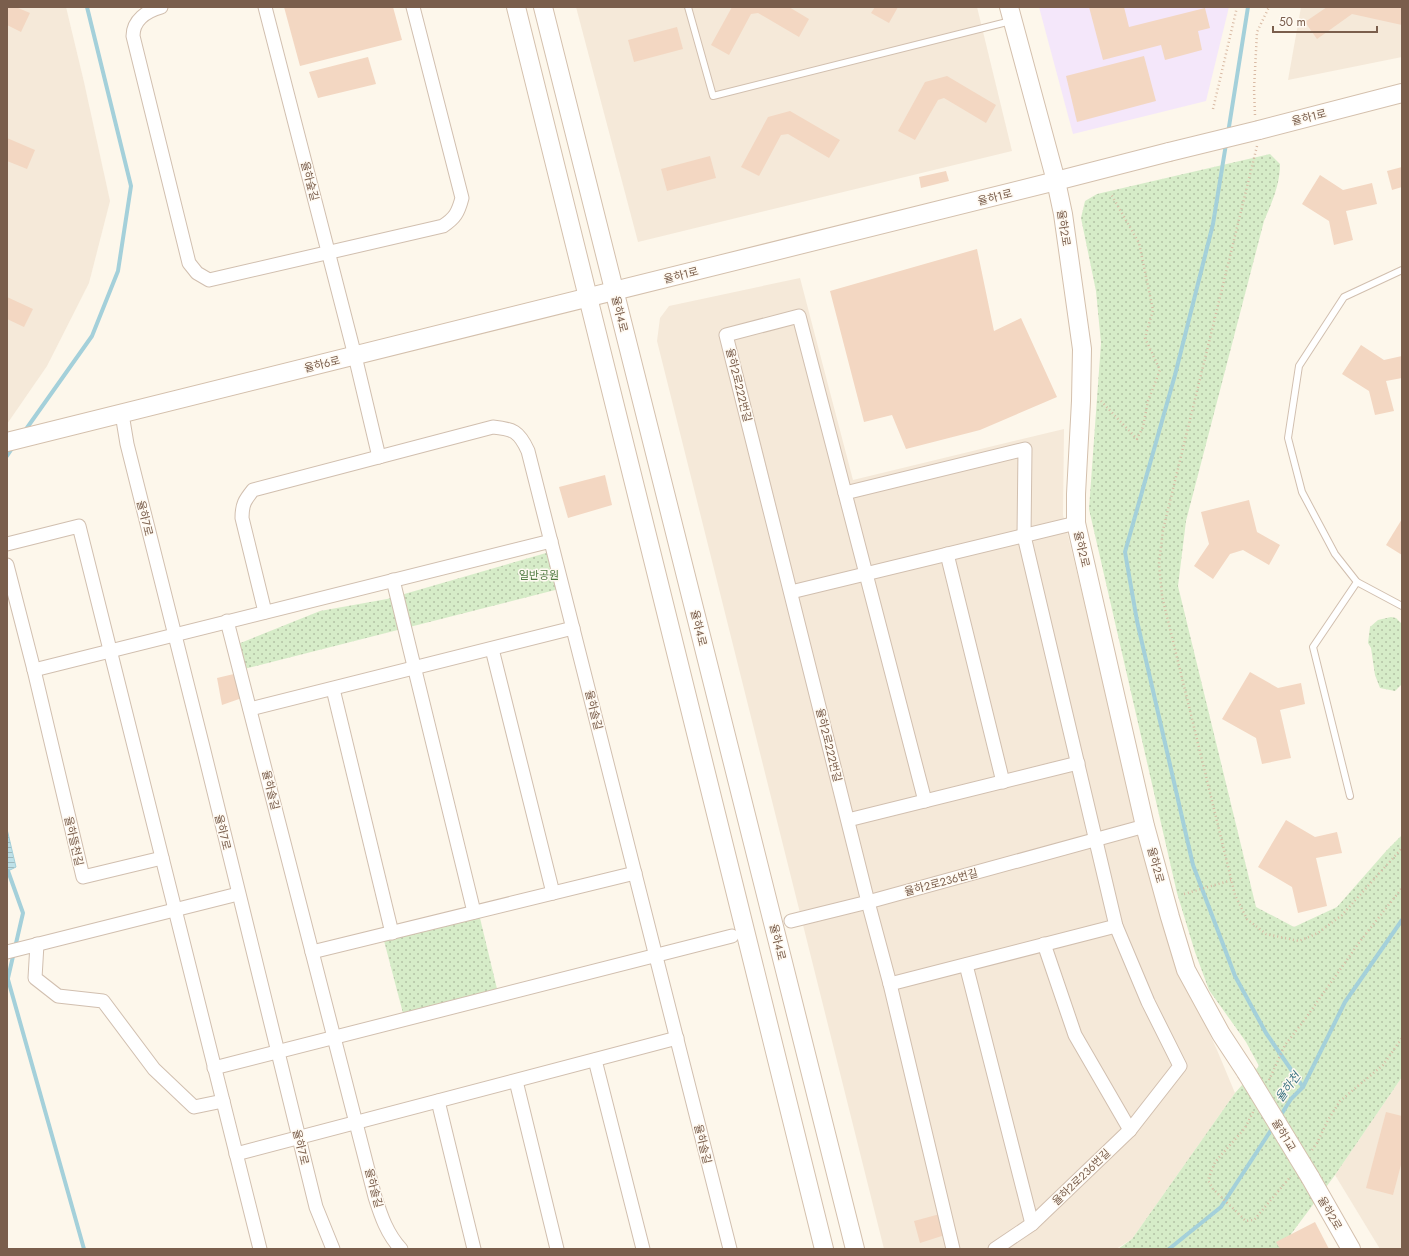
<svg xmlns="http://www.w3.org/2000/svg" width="1409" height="1256" font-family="Jost,'Noto Sans KR',sans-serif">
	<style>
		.residential { fill: #f5e9d9 }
		.education { fill: #f4e7fa }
		.park { fill: url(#park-dots) }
		.water { fill: url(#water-rules); stroke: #a4d0da }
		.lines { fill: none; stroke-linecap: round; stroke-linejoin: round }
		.stream { stroke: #a4d0da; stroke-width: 4 }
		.building { fill: #f3d7c2 }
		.lane-casing { stroke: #d1bfaf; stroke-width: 8 }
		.street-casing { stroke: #d1bfaf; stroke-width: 15 }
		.secondary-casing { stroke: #d4c0ad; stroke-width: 20 }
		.path { stroke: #d9baa4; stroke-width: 2.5; stroke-dasharray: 1 3; stroke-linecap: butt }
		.lane { stroke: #fff; stroke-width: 6 }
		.street { stroke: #fff; stroke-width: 13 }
		.secondary { stroke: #fff; stroke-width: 18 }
		.secondary-bridge-casing { stroke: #d4c0ad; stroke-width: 20; stroke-linecap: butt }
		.secondary-bridge { stroke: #fff; stroke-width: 18 }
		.labels { text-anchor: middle; stroke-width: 3; stroke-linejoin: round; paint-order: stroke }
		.street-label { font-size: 11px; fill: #7a5e4c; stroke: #fffaf2 }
		.park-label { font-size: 11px; fill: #507a41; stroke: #fffaf2 }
		.water-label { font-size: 12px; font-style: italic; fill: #427886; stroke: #fffaf2 }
	</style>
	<defs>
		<pattern id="park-dots" width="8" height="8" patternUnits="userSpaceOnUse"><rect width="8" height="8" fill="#d6ecc8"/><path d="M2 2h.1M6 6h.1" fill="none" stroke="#b3c2a5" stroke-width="1.8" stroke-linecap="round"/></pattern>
		<pattern id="water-rules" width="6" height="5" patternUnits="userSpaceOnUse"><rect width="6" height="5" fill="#bee1e8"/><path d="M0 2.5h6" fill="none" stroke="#9fbabe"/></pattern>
	</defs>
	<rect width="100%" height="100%" fill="#fdf7eb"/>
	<g class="residential">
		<polygon points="7,7 66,7 84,82 110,201 89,283 47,366 7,424"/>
		<polygon points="576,7 977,7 1012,151 638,242"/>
		<polygon points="1301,7 1402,7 1402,57 1288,80"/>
		<polygon points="800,278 853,480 1064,429 1063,515 1124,766 1181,972 1217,1050 1235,1093 1132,1239 1116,1249 884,1249 657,341 660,318 669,306"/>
		<polygon points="1402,1077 1402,1249 1380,1249 1335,1175"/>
	</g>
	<polygon class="education" points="1039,7 1229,7 1206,101 1073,134"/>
	<g class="park">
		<path d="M 1270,154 L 1280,164 C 1280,185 1272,202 1264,221 L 1186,521 L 1178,586 L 1256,907 L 1294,927 L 1337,907 L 1387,850 L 1402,835 L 1402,1077 L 1335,1175 L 1280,1249 L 1118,1249 L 1132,1239 L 1235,1093 L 1259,1066 L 1246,1042 L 1209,990 L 1195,952 L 1177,893 L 1089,509 L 1101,343 L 1096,291 L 1081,218 L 1085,201 L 1097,194 Z"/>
		<polygon points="553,551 563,588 240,670 233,646 320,611 387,599"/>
		<polygon points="1391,617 1396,618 1402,624 1402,652 1401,656 1402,684 1395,691 1380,688 1375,675 1371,648 1368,643 1370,627 1378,620"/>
		<polygon points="479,914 498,993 404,1017 383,937"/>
	</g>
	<polygon class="water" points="7,829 16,867 8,871 7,870"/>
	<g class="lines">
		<g class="stream">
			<polyline points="1228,133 1248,7"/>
			<polyline points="1226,144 1213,224 1175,375 1125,552 1137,621 1193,865 1235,976 1266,1033 1303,1087"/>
			<polyline points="24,432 92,336 118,271 131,186 87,7"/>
			<polyline points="7,456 13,447"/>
			<polyline points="8,871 23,913 8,978"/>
			<polyline points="7,976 84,1249"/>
			<polyline points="1279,1118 1291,1099 1303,1087 1345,1002 1402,920"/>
			<polyline points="1169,1249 1221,1207 1273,1127"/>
		</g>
	</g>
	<g class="building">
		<polygon points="7,7 16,7 30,13 21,32 7,25"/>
		<polygon points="284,7 393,7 402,40 300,66"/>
		<polygon points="732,7 789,7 809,19 799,37 758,13 751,14 729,55 711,45"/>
		<polygon points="875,7 898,7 889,23 871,13"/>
		<polygon points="1089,7 1124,7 1129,27 1205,8 1210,28 1198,31 1202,50 1165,60 1161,45 1103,60"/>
		<polygon points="1327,7 1402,7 1402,25 1352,14 1317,39 1305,22"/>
		<polygon points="677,27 683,49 634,62 628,40"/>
		<polygon points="1144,56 1156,101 1077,122 1066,76"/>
		<polygon points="368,57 376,84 318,98 309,72"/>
		<polygon points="947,76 996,105 986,123 944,98 938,100 915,140 898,131 925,82"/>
		<polygon points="790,111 840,140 829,158 788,134 781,135 759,176 741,167 768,117"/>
		<polygon points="7,138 35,150 27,169 7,161"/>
		<polygon points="710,156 716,178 667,191 661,169"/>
		<polygon points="1402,167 1402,187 1392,190 1387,171"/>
		<polygon points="946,171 949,181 921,188 919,177"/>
		<polygon points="1320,175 1343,190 1372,183 1377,204 1346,211 1353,240 1334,245 1329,221 1302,204"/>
		<polygon points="977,249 994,331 1021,318 1057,397 980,430 906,449 892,415 864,422 830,291"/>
		<polygon points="7,297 33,309 24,327 7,319"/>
		<polygon points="1361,345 1384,360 1402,356 1402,378 1386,381 1394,411 1375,415 1369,391 1342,374"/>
		<polygon points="605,475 612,505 568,518 559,487"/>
		<polygon points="1249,500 1257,532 1280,545 1269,565 1243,550 1230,554 1213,579 1194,566 1209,544 1201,512"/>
		<polygon points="1402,519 1402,555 1386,545"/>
		<polygon points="1250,672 1278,688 1301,683 1305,704 1280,710 1291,758 1262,764 1256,738 1222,719"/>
		<polygon points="238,673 242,698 222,705 217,678"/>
		<polygon points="1286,820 1315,837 1337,832 1342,853 1316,858 1327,906 1298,913 1292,887 1258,867"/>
		<polygon points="1386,1112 1402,1116 1402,1161 1393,1195 1366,1188"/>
		<polygon points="940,1214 945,1235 920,1243 914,1221"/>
		<polygon points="1315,1222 1329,1249 1280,1249 1276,1242"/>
	</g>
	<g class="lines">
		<g class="lane-casing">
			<g id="lane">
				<polyline points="688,7 713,96 1011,21"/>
				<polyline points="1402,270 1344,297 1299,366 1288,438 1302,492 1335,554 1357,582 1402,606"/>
				<polyline points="1350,796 1313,647 1357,582"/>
			</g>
		</g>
		<g class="street-casing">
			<g id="street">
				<path d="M 161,7 C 147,11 133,20 133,36 L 189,263 L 197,273 L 209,280 L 443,226 C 455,218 458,213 462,198 L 413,7"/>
				<polyline points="265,7 355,356 379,457"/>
				<path d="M 122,414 L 127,444 C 192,698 253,952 316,1207 L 333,1249"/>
				<polyline points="845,493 1025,449 1024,536 1116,926 1148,1002 1180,1066 1130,1130 1032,1224 995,1249"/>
				<polyline points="7,544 79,526 260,1249"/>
				<polyline points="947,554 1003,782"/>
				<polyline points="7,565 34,670 83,877 162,858"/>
				<polyline points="393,580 474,912"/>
				<polyline points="791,592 1076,523"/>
				<path d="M 265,612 L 242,518 C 242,504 245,500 253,490 L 493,427 C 513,429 519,431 528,451 L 730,1249"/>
				<path d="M 227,621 L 375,1197 C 381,1216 387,1234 401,1249"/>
				<polyline points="492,649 553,893"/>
				<polyline points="34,670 551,541"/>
				<polyline points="333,689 392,933"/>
				<polyline points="250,709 573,628"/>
				<polyline points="925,801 799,316 726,335 868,902 890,984 953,1249"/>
				<polyline points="848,820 1078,763"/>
				<polyline points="791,921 868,902 1145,826"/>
				<polyline points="37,944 35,978 58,996 103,1001 154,1069 194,1107 223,1101"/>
				<polyline points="1044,944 1075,1035 1130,1130"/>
				<polyline points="7,952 238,894"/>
				<polyline points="312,952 635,873"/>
				<polyline points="966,965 1032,1224"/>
				<polyline points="890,984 1116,926"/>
				<polyline points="595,1060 643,1249"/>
				<polyline points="214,1068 732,936"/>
				<polyline points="516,1081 557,1249"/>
				<polyline points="438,1101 474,1249"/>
				<polyline points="236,1154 677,1038"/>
			</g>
		</g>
		<g class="secondary-casing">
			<g id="secondary">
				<polyline points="516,7 824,1249"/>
				<polyline points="543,7 855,1249"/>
				<polyline points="1009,7 1056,181 1063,214 1082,349 1081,401 1076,494 1076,523 1145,826 1170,917 1186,970 1221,1034 1246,1072"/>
				<polyline points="1259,130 1402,93"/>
				<polyline points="7,442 1056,181 1169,152"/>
				<polyline points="1310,1177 1351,1249"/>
			</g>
		</g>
		<g class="path">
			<polyline points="1213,109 1237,7"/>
			<polyline points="1255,115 1254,89 1257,32 1269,7"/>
			<polyline points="1257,146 1163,530 1159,564 1162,596 1235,895 1247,919 1266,934 1299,941 1318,933 1342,915 1402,848"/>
			<polyline points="1101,401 1137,439 1143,427 1148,401 1160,370 1145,338 1153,310 1139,243 1111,194"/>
			<polyline points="1184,894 1232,880"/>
			<polyline points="1269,1080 1285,1045 1303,1022 1361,940 1402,888"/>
			<polyline points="1253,1112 1245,1128 1215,1162 1208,1180 1213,1189 1246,1221 1254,1220 1291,1176"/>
			<polyline points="1312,1150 1317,1143 1328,1120 1340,1101 1383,1065 1402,1038"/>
		</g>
		<use href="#lane" class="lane"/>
		<use href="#street" class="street"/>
		<use href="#secondary" class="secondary"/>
		<g class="secondary-bridge-casing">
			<g id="secondary-bridge">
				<polyline points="1169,152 1259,130"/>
				<polyline points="1246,1072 1310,1177"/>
			</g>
		</g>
		<use href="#secondary-bridge" class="secondary-bridge"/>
	</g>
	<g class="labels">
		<g class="street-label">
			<text transform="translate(1309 117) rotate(-14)" y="4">율하1로</text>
			<text transform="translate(310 181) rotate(75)" y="4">율하숲길</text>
			<text transform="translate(995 197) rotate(-14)" y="4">율하1로</text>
			<text transform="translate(1064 228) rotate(81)" y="4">율하2로</text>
			<text transform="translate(681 275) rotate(-14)" y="4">율하1로</text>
			<text transform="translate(620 314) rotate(76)" y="4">율하4로</text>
			<text transform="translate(322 364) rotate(-14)" y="4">율하6로</text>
			<text transform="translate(739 385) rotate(76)" y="4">율하2로222번길</text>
			<text transform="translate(145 518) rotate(76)" y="4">율하7로</text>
			<text transform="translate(1082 549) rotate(77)" y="4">율하2로</text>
			<text transform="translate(699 628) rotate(76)" y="4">율하4로</text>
			<text transform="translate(594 710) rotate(76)" y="4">율하솔길</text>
			<text transform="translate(829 745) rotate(76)" y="4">율하2로222번길</text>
			<text transform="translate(271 790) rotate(76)" y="4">율하솔길</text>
			<text transform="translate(223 832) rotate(76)" y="4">율하7로</text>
			<text transform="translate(74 841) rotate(77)" y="4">율하뜰천길</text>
			<text transform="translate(1156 865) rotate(75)" y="4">율하2로</text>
			<text transform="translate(941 882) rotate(-15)" y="4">율하2로236번길</text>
			<text transform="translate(778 942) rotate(76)" y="4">율하4로</text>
			<text transform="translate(1284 1135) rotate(59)" y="4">율하1교</text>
			<text transform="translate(703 1144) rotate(76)" y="4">율하솔길</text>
			<text transform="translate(301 1147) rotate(76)" y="4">율하7로</text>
			<text transform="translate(1081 1177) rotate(-44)" y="4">율하2로236번길</text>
			<text transform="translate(374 1188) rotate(75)" y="4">율하솔길</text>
			<text transform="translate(1330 1213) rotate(60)" y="4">율하2로</text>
		</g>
		<g class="park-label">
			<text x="539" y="579">일반공원</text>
		</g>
		<g class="water-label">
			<text transform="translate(1288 1087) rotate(-54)" y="4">율하천</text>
		</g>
	</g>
	<rect width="1409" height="1256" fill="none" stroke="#7a5e4c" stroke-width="16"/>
	<path d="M1273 26v6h104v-6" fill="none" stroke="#7a5e4c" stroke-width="2"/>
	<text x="1279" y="26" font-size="12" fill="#7a5e4c" stroke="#fffaf2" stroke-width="3" paint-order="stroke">50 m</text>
</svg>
